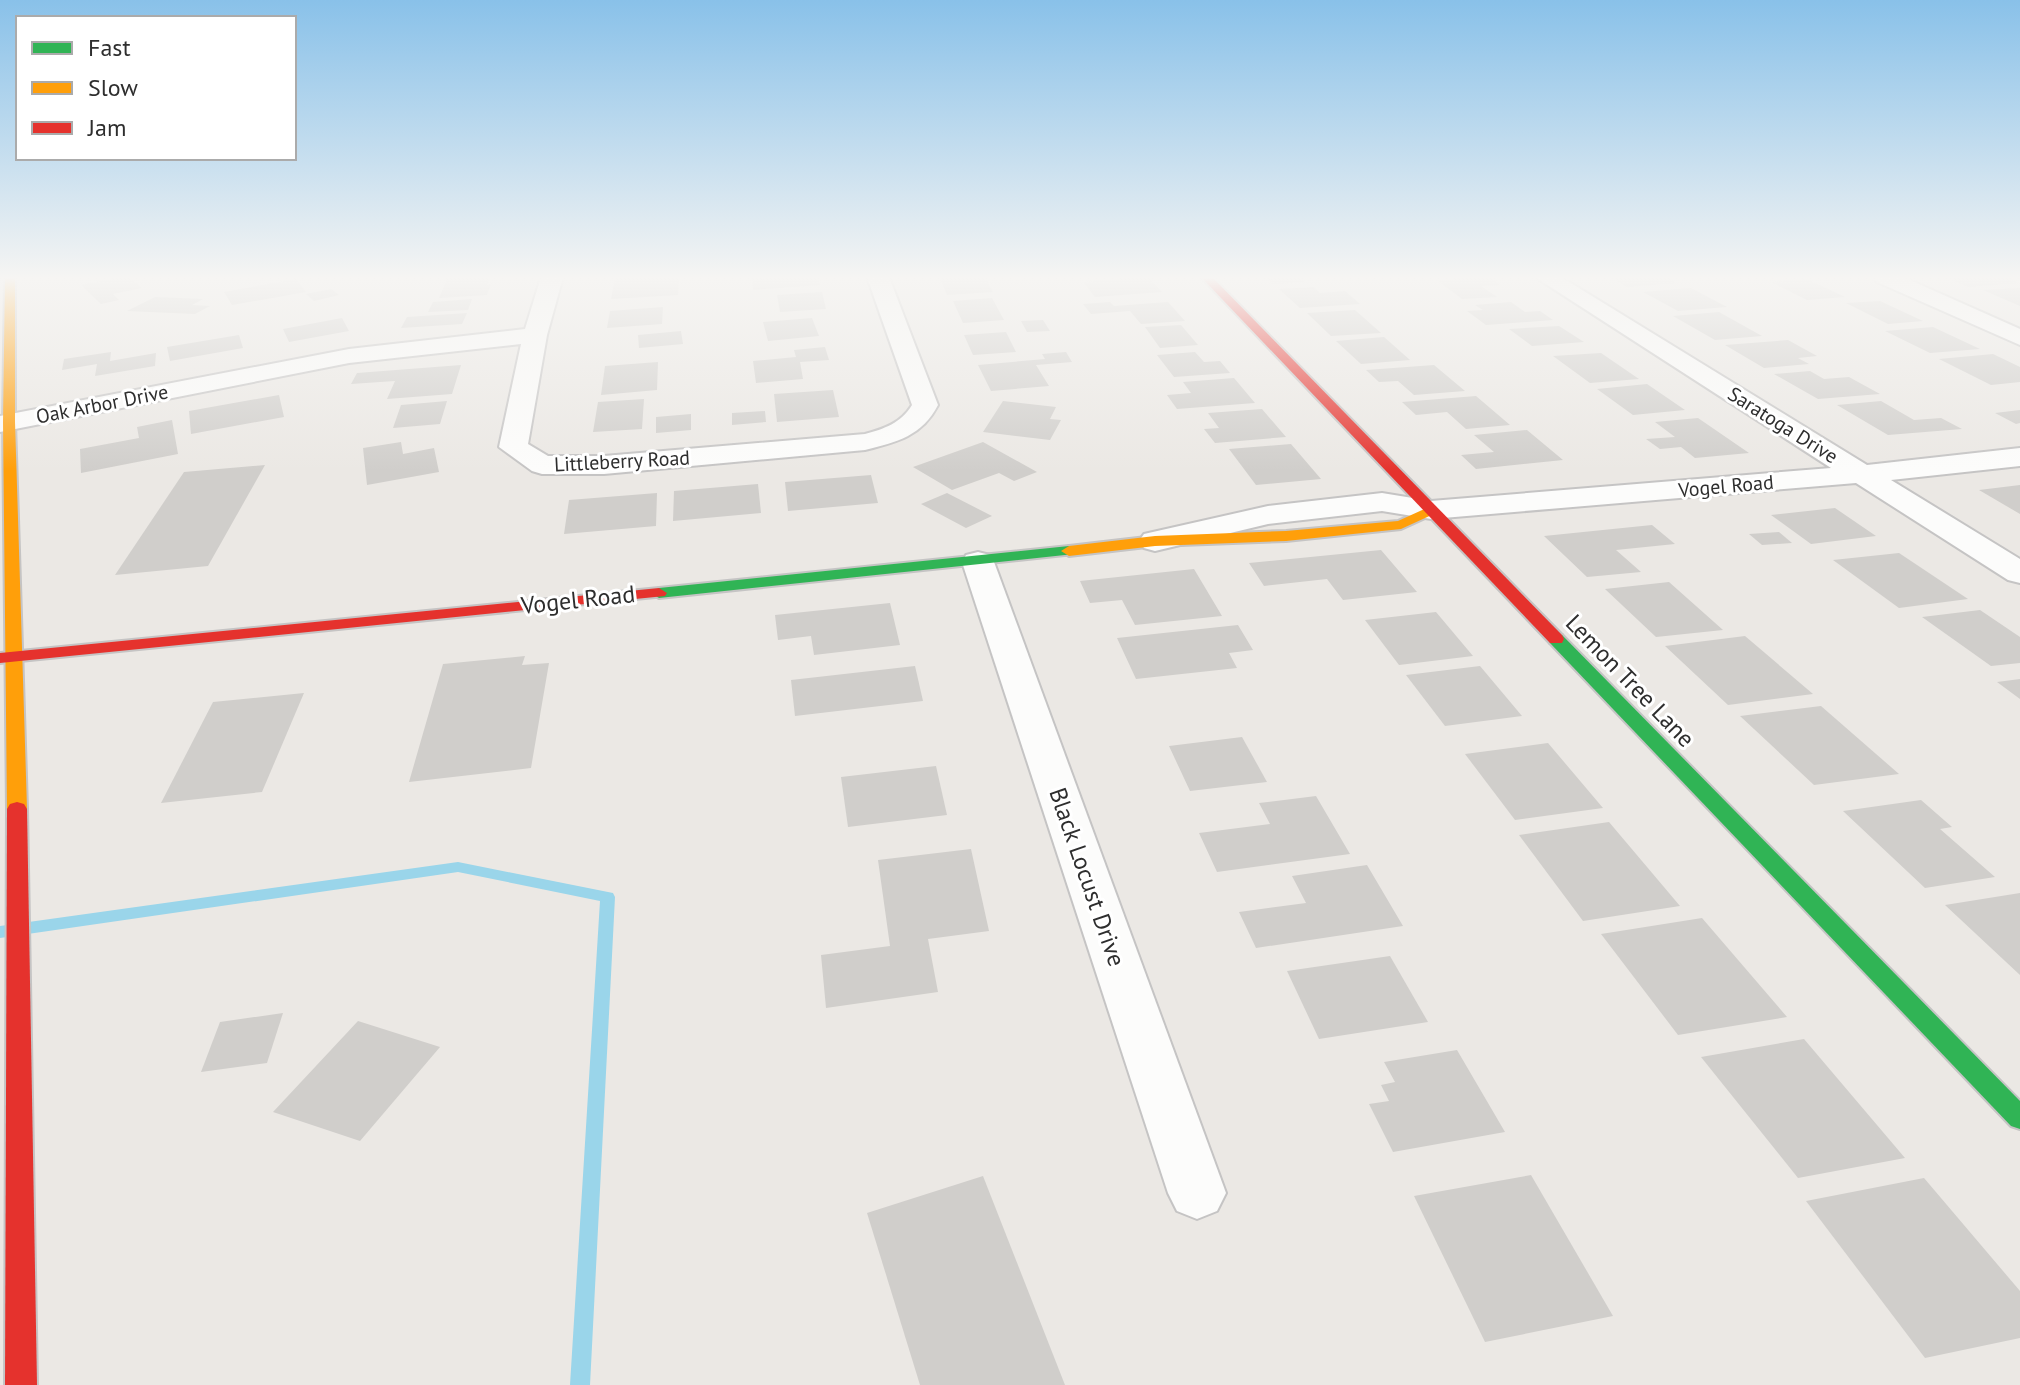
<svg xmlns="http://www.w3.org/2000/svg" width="2020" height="1385" font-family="'PT Sans',sans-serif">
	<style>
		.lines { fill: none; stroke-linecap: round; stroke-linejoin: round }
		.stream { fill: #9ad5ea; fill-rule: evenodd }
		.building { fill: #d0cecb }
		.street-casing { stroke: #c5c4c4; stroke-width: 4 }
		.fast-casing { stroke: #c5c4c4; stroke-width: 4 }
		.slow-casing { stroke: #c5c4c4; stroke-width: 4 }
		.jam-casing { stroke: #c5c4c4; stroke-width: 4 }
		.street { fill: #fcfcfb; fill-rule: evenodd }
		.fast { fill: #30b455; fill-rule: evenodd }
		.slow { fill: #ff9f0a; fill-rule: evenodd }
		.jam { fill: #e5322d; fill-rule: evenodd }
		.labels { text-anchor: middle; stroke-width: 6; stroke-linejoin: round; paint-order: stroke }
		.far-street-label { font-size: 20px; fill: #2e2e2e; stroke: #fff }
		.street-label { font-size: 24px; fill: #2e2e2e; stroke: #fff }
	</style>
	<rect width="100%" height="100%" fill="#ebe8e4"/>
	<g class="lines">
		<polygon class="stream" points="458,862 613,893 615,897 590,1385 570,1385 600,901 458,872 0,938 0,926"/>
	</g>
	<g class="building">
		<polygon points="120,277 129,277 142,288 113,294 119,300 101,304 81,285"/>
		<polygon points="448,277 490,277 487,285 491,284 487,295 439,298"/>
		<polygon points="679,277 678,295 611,299 615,278"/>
		<polygon points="752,277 818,277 820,285 753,290"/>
		<polygon points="985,277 993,292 947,295 940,278"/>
		<polygon points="1148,277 1162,292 1095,297 1083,282"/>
		<polygon points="1265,277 1300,277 1305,282 1273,284"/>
		<polygon points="1489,277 1500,285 1481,286 1497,297 1462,299 1437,280"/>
		<polygon points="1610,277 1665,277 1677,283 1627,287"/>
		<polygon points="1946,277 2006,277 2020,283 1968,287"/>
		<polygon points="296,279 306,292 232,305 224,292"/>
		<polygon points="1807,279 1845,297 1807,300 1771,282"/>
		<polygon points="1314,287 1320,293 1345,291 1360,304 1300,308 1279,289"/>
		<polygon points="1691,288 1727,307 1678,311 1643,292"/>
		<polygon points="2020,288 2020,306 1983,290"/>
		<polygon points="331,289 339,295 314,301 306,294"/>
		<polygon points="822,292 826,309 780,312 777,295"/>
		<polygon points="155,297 203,299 192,305 210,306 195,314 127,311"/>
		<polygon points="992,298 1004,320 963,323 953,301"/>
		<polygon points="472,299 468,310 428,312 433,302"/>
		<polygon points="1880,301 1923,321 1888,324 1846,303"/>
		<polygon points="1110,302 1114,306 1168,302 1185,321 1141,324 1130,311 1091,314 1083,304"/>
		<polygon points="1511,302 1525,312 1540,311 1553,320 1486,325 1467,311 1483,310 1475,305"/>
		<polygon points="663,307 662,324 607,328 610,311"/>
		<polygon points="1355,310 1381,333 1331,336 1307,313"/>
		<polygon points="1719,312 1762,336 1715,340 1673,316"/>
		<polygon points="467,313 462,324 401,328 407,317"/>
		<polygon points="342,318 349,331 289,342 283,329"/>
		<polygon points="812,318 819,336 768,341 763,322"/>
		<polygon points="1043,320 1050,331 1027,332 1021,321"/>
		<polygon points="1181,325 1198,345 1160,348 1145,327"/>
		<polygon points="1559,326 1584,342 1532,346 1509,329"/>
		<polygon points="1933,327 1980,349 1930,353 1885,331"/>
		<polygon points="681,331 683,344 639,348 638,335"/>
		<polygon points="1006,332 1016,352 973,355 964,335"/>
		<polygon points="239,335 243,348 170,361 167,347"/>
		<polygon points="1384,337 1410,360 1361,364 1336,341"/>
		<polygon points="1788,340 1817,356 1798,358 1809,364 1764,368 1725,345"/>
		<polygon points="825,347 829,360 800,362 803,379 756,383 753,361 796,357 794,350"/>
		<polygon points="111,352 110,361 156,353 155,366 95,376 97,364 62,370 64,359"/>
		<polygon points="1066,352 1072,362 1036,365 1049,386 991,391 978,365 1045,359 1042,354"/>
		<polygon points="1195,352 1204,362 1220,361 1230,373 1174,377 1157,355"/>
		<polygon points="1601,353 1639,379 1590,383 1553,356"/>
		<polygon points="1993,354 2020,367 2020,382 1991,385 1939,359"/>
		<polygon points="658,362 657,390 601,395 605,366"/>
		<polygon points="461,365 452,394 387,399 395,381 351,384 357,373"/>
		<polygon points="1434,365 1465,391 1414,395 1398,381 1379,382 1366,370"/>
		<polygon points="1810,371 1824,379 1849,377 1880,394 1818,399 1774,374"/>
		<polygon points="1234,378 1255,403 1177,409 1167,395 1191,393 1183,382"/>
		<polygon points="1647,384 1685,410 1633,415 1597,389"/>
		<polygon points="833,390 839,417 777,422 774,394"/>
		<polygon points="279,395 284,417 191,434 189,411"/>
		<polygon points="1476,396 1510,425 1466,429 1447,412 1416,415 1402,402"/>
		<polygon points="644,399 642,429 593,432 598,402"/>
		<polygon points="447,401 440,424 393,428 401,405"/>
		<polygon points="1003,401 1056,407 1050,419 1061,420 1050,440 983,432"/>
		<polygon points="1881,401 1914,420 1941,418 1962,429 1888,435 1837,405"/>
		<polygon points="1262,409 1286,437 1215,443 1204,429 1219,428 1208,413"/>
		<polygon points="2020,410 2020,423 2016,424 1995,413"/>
		<polygon points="765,411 766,422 732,425 732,413"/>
		<polygon points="691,414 691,430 656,433 656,417"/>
		<polygon points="1698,418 1749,453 1695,458 1681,447 1660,449 1646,439 1675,437 1655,422"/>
		<polygon points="172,420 178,454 81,473 80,449 139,438 137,427"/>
		<polygon points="1527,430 1563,460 1476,469 1461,455 1494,452 1474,435"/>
		<polygon points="401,442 403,454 434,448 439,472 367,485 363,448"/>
		<polygon points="983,442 1037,472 1014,481 999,473 952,490 913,467"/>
		<polygon points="1291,444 1321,479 1256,485 1229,449"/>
		<polygon points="265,465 208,566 115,575 184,472"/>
		<polygon points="871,475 878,503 788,511 785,482"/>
		<polygon points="758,484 761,513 673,521 674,491"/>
		<polygon points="2020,485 2020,514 1979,490"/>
		<polygon points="657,493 656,526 564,534 569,500"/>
		<polygon points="947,493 992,516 966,528 921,504"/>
		<polygon points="1835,508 1876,536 1811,544 1771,515"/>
		<polygon points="1652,525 1675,544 1616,550 1641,572 1587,577 1544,536"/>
		<polygon points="1779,532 1792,543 1762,545 1749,534"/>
		<polygon points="1381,550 1417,592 1343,600 1327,579 1264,586 1249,563"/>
		<polygon points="1899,553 1968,599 1899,608 1833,560"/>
		<polygon points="1194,569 1222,616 1135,625 1122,600 1090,603 1080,581"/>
		<polygon points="1669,582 1723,630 1656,637 1605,589"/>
		<polygon points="890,603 900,645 814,655 811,636 778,640 775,615"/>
		<polygon points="1980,610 2020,637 2020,663 1991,666 1922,617"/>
		<polygon points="1436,612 1473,656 1399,665 1365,620"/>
		<polygon points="1238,625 1253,650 1229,653 1237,668 1136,679 1117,638"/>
		<polygon points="1745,636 1813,694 1728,705 1665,646"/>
		<polygon points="525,656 522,665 549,663 531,768 409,782 443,664"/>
		<polygon points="915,666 923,701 795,716 791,680"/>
		<polygon points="1480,666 1522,716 1445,726 1406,675"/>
		<polygon points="2020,679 2020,699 1997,682"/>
		<polygon points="304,693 262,792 161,803 213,702"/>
		<polygon points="1821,706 1899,774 1814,785 1740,716"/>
		<polygon points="1242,737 1267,782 1190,791 1169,746"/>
		<polygon points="1548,743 1603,808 1515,820 1465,754"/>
		<polygon points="936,766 947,815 848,827 841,777"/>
		<polygon points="1316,796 1350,854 1217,872 1199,833 1270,824 1259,803"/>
		<polygon points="1921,800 1952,827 1940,829 1995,877 1925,888 1843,811"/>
		<polygon points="1609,822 1680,906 1583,921 1519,835"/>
		<polygon points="971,849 989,931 928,939 938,992 826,1008 821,955 890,946 878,860"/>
		<polygon points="1367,865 1403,926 1256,948 1239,912 1306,903 1292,876"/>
		<polygon points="2020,893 2020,975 1945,905"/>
		<polygon points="1702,918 1787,1017 1678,1035 1601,934"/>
		<polygon points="1390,956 1428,1022 1319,1039 1287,971"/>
		<polygon points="283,1013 267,1063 201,1072 220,1022"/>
		<polygon points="358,1021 440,1047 360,1141 273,1112"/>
		<polygon points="1804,1039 1905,1158 1798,1178 1701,1057"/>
		<polygon points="1457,1050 1505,1132 1393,1152 1369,1104 1389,1101 1381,1085 1395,1082 1384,1062"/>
		<polygon points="1531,1175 1613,1316 1485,1342 1414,1196"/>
		<polygon points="983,1176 1065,1385 920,1385 867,1213"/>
		<polygon points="1924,1178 2020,1291 2020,1338 1925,1358 1806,1201"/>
	</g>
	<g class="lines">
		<g class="street-casing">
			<g id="street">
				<path d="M 541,277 L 563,277 L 547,335 L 528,444 L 548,456 L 604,456 L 865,434 C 884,429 901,423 912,405 L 867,277 L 889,277 L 938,405 C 922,436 897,442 865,450 L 604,474 L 542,474 L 532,471 L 499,447 L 521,344 L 349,363 L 0,432 L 0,416 L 349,349 L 525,329 Z"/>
				<polygon points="1535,277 1561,277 1867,465 2020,448 2020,466 1891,480 2020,559 2020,583 2008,580 1856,483 1431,519 1382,511 1268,524 1155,551 1144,548 1139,541 1144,534 1268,506 1382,493 1431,501 1831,468"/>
				<polygon points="1874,277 1903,277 2020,329 2020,345 1877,282"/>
				<polygon points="978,552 990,555 994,562 1226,1193 1217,1211 1197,1219 1177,1211 1168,1193 962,562 966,555"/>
			</g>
		</g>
		<g class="fast-casing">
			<g id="fast">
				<polygon points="1069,546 1077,551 1074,554 659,598 651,593 659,588"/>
				<polygon points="1556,634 1562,635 2020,1101 2020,1129 2011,1126 1550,643 1548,639 1550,635"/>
			</g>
		</g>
		<g class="slow-casing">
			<g id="slow">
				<polygon points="5,277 15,277 15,422 27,809 24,814 10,814 7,809 3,422"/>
				<polygon points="1431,506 1436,507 1436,513 1401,529 1286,541 1155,546 1069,556 1061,551 1069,546 1155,536 1286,531 1398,521"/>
			</g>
		</g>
		<g class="jam-casing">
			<g id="jam">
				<polygon points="1201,277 1212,277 1562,635 1564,639 1562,643 1550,643"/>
				<polygon points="659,588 667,593 665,596 0,663 0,653"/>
				<polygon points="17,802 24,804 27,809 37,1385 5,1385 7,809 10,804"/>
			</g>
		</g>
		<use href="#street" class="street"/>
		<use href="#fast" class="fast"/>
		<use href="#slow" class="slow"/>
		<use href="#jam" class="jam"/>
	</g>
	<linearGradient id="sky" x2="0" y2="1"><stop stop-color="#89c1e9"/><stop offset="0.59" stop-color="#f6f5f3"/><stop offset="1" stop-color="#f6f5f3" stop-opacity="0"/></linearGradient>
	<rect width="2020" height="471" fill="url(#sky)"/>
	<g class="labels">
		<g class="far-street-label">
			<text transform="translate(102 404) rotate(-11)" y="7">Oak Arbor Drive</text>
			<text transform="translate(1783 425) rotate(32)" y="7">Saratoga Drive</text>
			<text transform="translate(622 461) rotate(-3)" y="7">Littleberry Road</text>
			<text transform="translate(1726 486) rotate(-5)" y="7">Vogel Road</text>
		</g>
		<g class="street-label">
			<text transform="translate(578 600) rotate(-6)" y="8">Vogel Road</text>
			<text transform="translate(1630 681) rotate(46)" y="8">Lemon Tree Lane</text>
			<text transform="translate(1087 877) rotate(71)" y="8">Black Locust Drive</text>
		</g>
	</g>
	<rect x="16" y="16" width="280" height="144" fill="#ffffff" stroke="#ababab" stroke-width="2"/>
	<rect x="32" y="42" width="40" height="12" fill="#30b455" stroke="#ababab" stroke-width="2"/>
	<text x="88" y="56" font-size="24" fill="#2e2e2e">Fast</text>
	<rect x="32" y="82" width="40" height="12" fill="#ff9f0a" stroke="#ababab" stroke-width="2"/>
	<text x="88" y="96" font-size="24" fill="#2e2e2e">Slow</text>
	<rect x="32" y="122" width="40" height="12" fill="#e5322d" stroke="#ababab" stroke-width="2"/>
	<text x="88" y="136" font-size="24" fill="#2e2e2e">Jam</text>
</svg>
